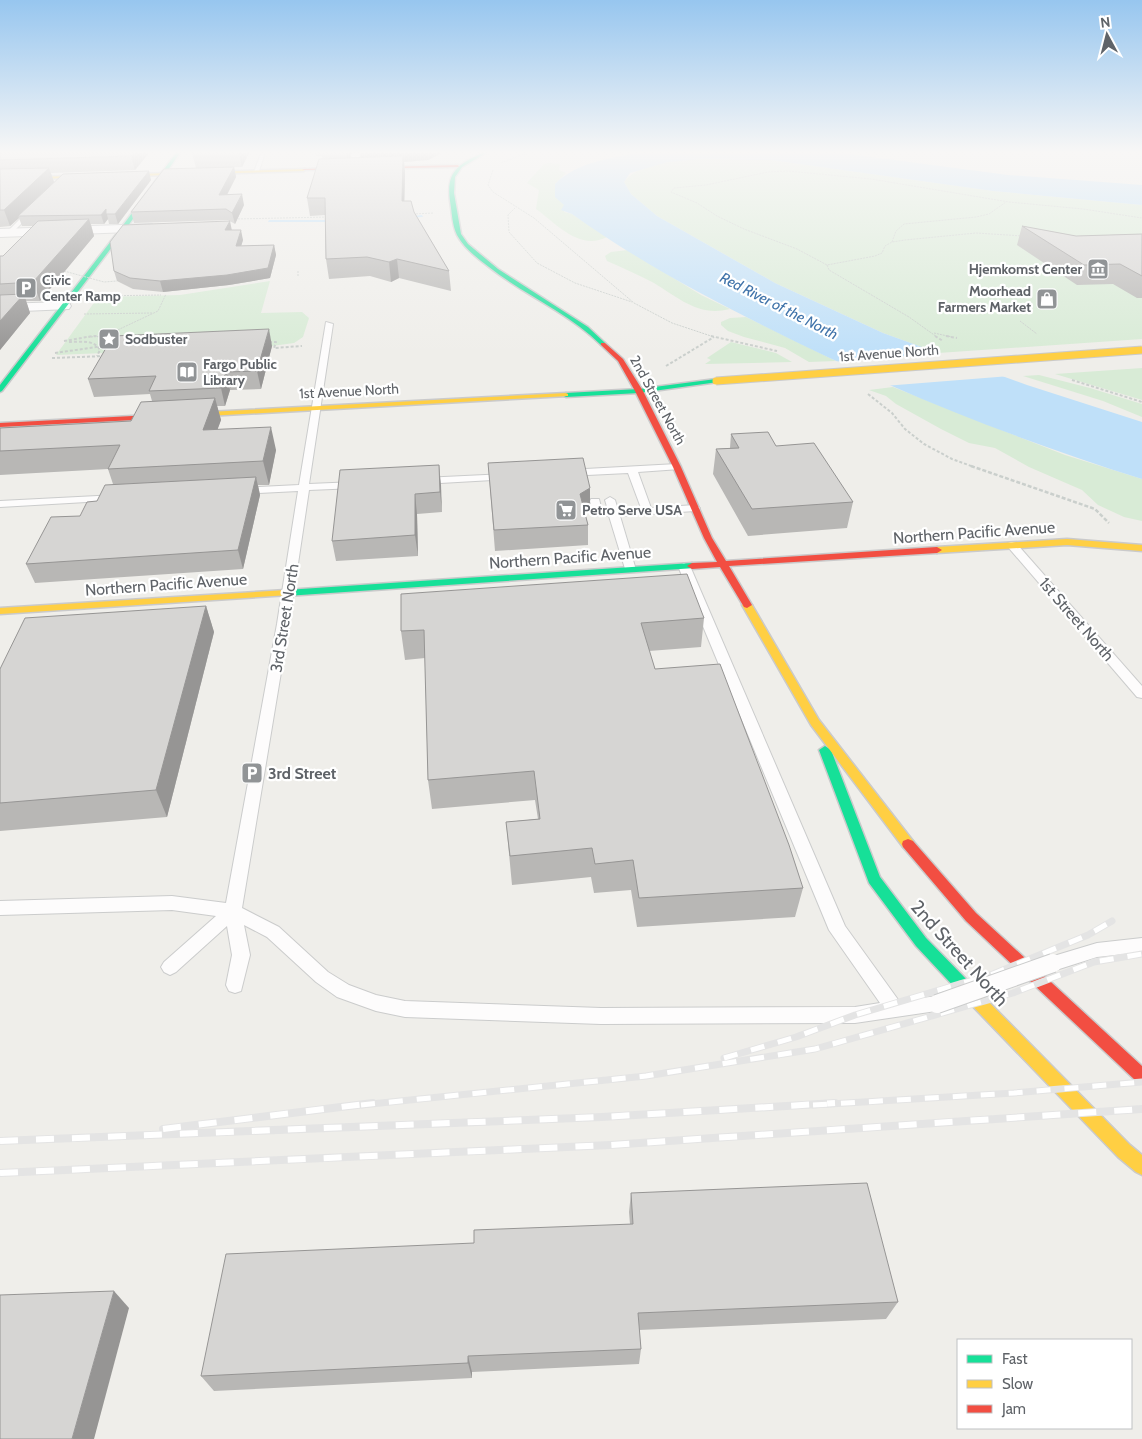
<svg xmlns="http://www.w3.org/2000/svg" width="1142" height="1439" font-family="Cabin,sans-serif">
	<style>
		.green { fill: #d8ebd6 }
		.water { fill: #bfe0f9 }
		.pier { fill: #efeeea }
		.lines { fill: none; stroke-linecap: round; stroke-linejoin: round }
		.stream { fill: #bfe0f9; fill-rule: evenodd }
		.lane-casing { stroke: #cbcccc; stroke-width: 2 }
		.street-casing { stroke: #cbcccc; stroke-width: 2 }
		.fast-casing { stroke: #cacacb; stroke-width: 3 }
		.slow-casing { stroke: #cacacb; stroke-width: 3 }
		.jam-casing { stroke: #cacacb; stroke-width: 3 }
		.path-far2 { stroke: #cacfcc; stroke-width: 1; stroke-dasharray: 2 1; stroke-linecap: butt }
		.path-far1 { stroke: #cacfcc; stroke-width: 2; stroke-dasharray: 3 2; stroke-linecap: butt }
		.path { stroke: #cacfcc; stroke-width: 2.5; stroke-dasharray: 4 2; stroke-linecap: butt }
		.lane { fill: #fdfcfc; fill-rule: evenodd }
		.street { fill: #fdfcfc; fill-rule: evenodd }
		.fast { fill: #16e098; fill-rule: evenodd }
		.slow { fill: #ffcf43; fill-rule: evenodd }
		.jam { fill: #f24e42; fill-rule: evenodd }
		.rail-far1-casing { stroke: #e4e4e4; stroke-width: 7 }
		.rail-casing { stroke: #e4e4e4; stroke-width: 8 }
		.rail-far1 { stroke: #fff; stroke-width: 5; stroke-dasharray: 14; stroke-linecap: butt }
		.rail { stroke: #fff; stroke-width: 6; stroke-dasharray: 18; stroke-linecap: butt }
		.lane-bridge-casing { stroke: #cbcccc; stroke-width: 20; stroke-linecap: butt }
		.slow-bridge-casing { stroke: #cacacb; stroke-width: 9; stroke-linecap: butt }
		.path-bridge { stroke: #cacfcc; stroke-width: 1; stroke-dasharray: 2 1; stroke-linecap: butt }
		.lane-bridge { stroke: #fdfcfc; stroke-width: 18 }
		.slow-bridge { stroke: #ffcf43; stroke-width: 7 }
		.wall { fill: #b8b7b5 }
		.shaded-wall { fill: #969594 }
		.building { fill: #d6d5d3; stroke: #969594 }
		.labels { text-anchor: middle; stroke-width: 4.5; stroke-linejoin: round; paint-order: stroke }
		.far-poi-label { font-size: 14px; font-weight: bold; fill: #5f6368; stroke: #fff; text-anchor: start }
		.far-street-label { font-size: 14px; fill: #5f6368; stroke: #fff }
		.far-water-label { font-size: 15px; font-style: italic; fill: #4174aa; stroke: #fff }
		.street-label { font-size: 16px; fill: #5f6368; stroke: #fff }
		.poi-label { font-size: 16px; font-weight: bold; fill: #5f6368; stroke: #fff; text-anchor: start }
		.near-street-label { font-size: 19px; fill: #5f6368; stroke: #fff }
	</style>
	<rect width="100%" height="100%" fill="#efeeea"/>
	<g class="green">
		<path d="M 701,159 L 771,160 L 993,191 L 1142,205 L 1142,339 L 938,353 L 883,333 L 775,283 L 657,216 L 631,194 L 624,182 C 641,161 676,161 701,159 Z"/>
		<path d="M 549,163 L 560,164 L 559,170 L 566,173 L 555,184 L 565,205 L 564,212 L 572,214 L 607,237 C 579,251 557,224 536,209 L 539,190 L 527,183 L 544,164 Z"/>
		<path d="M 628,250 L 701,295 L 730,309 C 698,317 679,298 654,283 C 639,275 623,268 607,261 L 605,256 L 611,252 Z"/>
		<polygon points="270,281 261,313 302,312 309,318 303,337 294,343 272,346 56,355 96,300 103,297 180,295"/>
		<polygon points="746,317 836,361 809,362 785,348 744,337 728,331 721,325 721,322 730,318"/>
		<polygon points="731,342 776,353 792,362 705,364 711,360 707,358"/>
		<polygon points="1142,368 1142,400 1055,374"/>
		<polygon points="1039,375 1090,388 1142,404 1142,417 1103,401 1023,376"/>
		<polygon points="893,387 1065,455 1142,479 1142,521 1124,517 1098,505 1082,490 1029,467 995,448 969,443 941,429 896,404 886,396 869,390"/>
	</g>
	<path class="water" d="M 640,153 L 841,153 L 1008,175 L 1142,185 L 1142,205 L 993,191 L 771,160 L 701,159 L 668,162 L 630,173 L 624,182 L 631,194 L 657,216 L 775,283 L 883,333 L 1027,385 L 1142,422 L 1142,479 C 1012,438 886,388 764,326 C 698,293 632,257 572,214 L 561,210 L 564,205 L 555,197 L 555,184 C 577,162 611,158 640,153 Z"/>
	<polygon class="pier" points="946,353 1010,376 884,386 831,362"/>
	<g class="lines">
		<g class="stream">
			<polygon points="422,215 423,217 406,218 404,217"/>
			<polygon points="269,220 336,220 338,221 336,222 268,222"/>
		</g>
		<g class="lane-casing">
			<g id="lane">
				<polygon points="261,153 265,153 259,171 254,172"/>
				<polygon points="31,208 36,209 11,234 7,234 7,232"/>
				<polygon points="326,322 333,324 309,484 356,482 361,485 356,488 309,490 289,624 242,908 279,927 328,972 349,985 376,995 405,1001 601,1008 855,1007 880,1003 829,930 678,566 684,563 690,566 845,926 899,1001 937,996 943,998 946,1004 943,1010 855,1023 601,1024 405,1017 376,1011 337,997 316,982 267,937 244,925 250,955 241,991 235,993 229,991 226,985 232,955 227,926 176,972 170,975 164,972 161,967 164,962 216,916 172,910 0,915 0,901 172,896 226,903 277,624 298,491 240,494 235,491 240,488 299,485"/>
				<polygon points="677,464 680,465 680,469 638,472 651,508 695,505 700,508 695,511 620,516 636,570 634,572 626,572 609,516 594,516 590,501 591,499 599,499 602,511 608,510 605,500 610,497 615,500 618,510 641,508 628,473 567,476 562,473 567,470"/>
				<polygon points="506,474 511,477 510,479 423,484 418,481 423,478"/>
				<polygon points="117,495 121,496 122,498 121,500 0,507 0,501"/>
				<polygon points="1012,542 1016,543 1142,686 1142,698 1137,697 1008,547 1007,545 1008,543"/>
				<polygon points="1142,938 1142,952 1097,957 1053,971 1047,968 1044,963 1047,958 1097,943"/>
			</g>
		</g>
		<g class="street-casing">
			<g id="street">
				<polygon points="351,153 361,153 358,170 350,170 349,168"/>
				<polygon points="152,224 158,228 156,231 0,237 0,229"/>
				<polygon points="64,302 69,303 71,306 69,309 0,312 0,304"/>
			</g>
		</g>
		<g class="fast-casing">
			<g id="fast">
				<polygon points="176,153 180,153 125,230 2,391 0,392 0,385 121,228"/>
				<path d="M 482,153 L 486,153 L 462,167 L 455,177 L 454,193 L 461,234 L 468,244 L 498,269 L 588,327 L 605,343 L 605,345 L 601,345 C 569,313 524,295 489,267 C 477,258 464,248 457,235 C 452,225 452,212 450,201 C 446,171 458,165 482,153 Z"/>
				<polygon points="716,379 719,381 718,382 639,393 566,397 562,395 566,393 639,389"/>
				<polygon points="692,563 697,566 695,568 286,596 281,593 286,590"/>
				<polygon points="825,746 831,750 880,877 926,938 968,981 970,986 968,991 963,992 958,991 916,946 869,883 819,750"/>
			</g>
		</g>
		<g class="slow-casing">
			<g id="slow">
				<polygon points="305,169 304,171 0,180 0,178"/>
				<polygon points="566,393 568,394 568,396 189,417 185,415 189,413"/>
				<polygon points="1067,539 1142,545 1142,551 1067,545 937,553 932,550 937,547"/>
				<polygon points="286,590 289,591 291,593 289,595 0,614 0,608"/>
				<polygon points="747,602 752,605 819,720 913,841 914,844 913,847 908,849 903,847 811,725 742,605"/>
				<polygon points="963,980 968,981 1130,1145 1142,1155 1142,1175 1136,1172 1118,1157 958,991 956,986 958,981"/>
			</g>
		</g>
		<g class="jam-casing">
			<g id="jam">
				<polygon points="458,165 459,167 302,170 304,169"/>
				<polygon points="601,343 605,343 623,359 643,391 681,467 712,538 726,561 937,547 942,550 937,553 729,566 752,605 747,608 744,607 720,567 692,569 687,566 692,563 717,562 704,538 673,467 635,391 618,361 601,345"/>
				<polygon points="189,413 193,415 192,417 0,427 0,423"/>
				<polygon points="908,839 913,841 976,913 1142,1066 1142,1083 1136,1081 966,921 903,847 902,844 903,841"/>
			</g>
		</g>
		<g class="path-far2">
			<polyline points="501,163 526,153"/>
			<polyline points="493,170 488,185 493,192 534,218 634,303 672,323 714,337"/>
			<polyline points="515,208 508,215 509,232 537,263 575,283 632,302"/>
			<polyline points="413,214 434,213"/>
			<polyline points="235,219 329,217"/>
			<polyline points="1023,236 976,233 905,240 892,242 885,246 882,253 875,256 827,265 797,249 744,229 717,216 697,203 671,192 674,188 706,185 768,172 788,171 871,179 1009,202 1083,209 1142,218"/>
			<polyline points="892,242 896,231 904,224 976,217 989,214 1006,202"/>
			<polyline points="827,265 829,270 909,317 937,337"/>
			<polyline points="298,271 298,276"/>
			<polyline points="97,296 161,295"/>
			<polyline points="84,314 153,313"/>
			<polyline points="1020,321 1037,334"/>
			<polyline points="934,333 952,337"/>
			<polyline points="161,334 174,334"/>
			<polyline points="107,335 158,311 166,294"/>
			<polyline points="88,337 139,335"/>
		</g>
		<g class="path-far1">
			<polyline points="711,336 777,351"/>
			<polyline points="935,336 943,341"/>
			<polyline points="946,336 957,338"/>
			<polyline points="64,341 93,336 112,336"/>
			<path d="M 69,342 C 80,342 94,339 100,350 L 97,356"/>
			<polyline points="269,342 276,342 274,348 302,346"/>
			<polyline points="55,353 110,345"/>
			<polyline points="52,358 106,356"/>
			<polyline points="666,366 714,337"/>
			<polyline points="1072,380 1142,402"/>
			<polyline points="868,394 892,413 905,429 924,444 952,459 974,467"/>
		</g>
		<polyline class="path" points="971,466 1095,509 1109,523"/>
		<use href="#lane" class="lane"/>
		<use href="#street" class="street"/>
		<use href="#fast" class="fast"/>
		<use href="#slow" class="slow"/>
		<use href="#jam" class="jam"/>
		<g class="rail-far1-casing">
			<g id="rail-far1">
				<polyline points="724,1058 796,1037 855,1015 993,974 1088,935 1112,921"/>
				<polyline points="361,1105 646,1076 815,1049 1013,993 1094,962 1142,954"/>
				<polyline points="813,1105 1014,1093 1142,1082"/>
			</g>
		</g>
		<g class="rail-casing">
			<g id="rail">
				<polyline points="163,1129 373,1103"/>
				<polyline points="0,1141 602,1117 835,1103"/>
				<polyline points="0,1173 610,1145 1142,1109"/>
			</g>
		</g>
		<use href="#rail-far1" class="rail-far1"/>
		<use href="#rail" class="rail"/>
		<g class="lane-bridge-casing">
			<polyline id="lane-bridge" points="937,1004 1053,963"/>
		</g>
		<g class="slow-bridge-casing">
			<polyline id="slow-bridge" points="716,381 1142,350"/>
		</g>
		<polyline class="path-bridge" points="64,271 104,282 117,281"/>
		<use href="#lane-bridge" class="lane-bridge"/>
		<use href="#slow-bridge" class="slow-bridge"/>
	</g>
	<g class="wall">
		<polygon points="0,153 149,153 135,170 51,173 54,182 151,180 118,224 109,224 108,219 104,224 91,224 94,236 40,301 26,301 30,313 0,350 0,256 3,256 33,226 22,226 19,218 10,226 0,227"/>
		<polygon points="192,153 249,153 242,167 234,167 236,177 227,195 244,205 235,224 228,220 134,223 131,212 196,168"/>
		<polygon points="315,153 352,153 350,158 361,158 360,153 442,153 428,160 404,162 405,172 404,201 414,212 449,271 451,291 399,278 391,282 370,276 329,279 326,259 325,215 310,216 307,198 323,159 322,156 316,156"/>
		<polygon points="1022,226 1076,236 1142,234 1142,298 1137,298 1113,284 1077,285 1017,245"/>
		<polygon points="231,230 243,240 241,246 274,245 276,255 270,278 229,285 163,292 133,289 117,281 114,271"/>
		<polygon points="272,346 261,389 230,390 225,406 217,406 221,420 217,430 276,450 269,485 258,485 260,495 243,569 35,583 26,564 97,501 113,484 108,469 0,475 0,428 131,421 152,401 150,394 94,397 88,379"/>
		<polygon points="731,434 776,446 853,502 847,528 748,536 713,474 716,449 730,448"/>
		<polygon points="488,463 590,488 590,508 584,511 588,525 588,545 495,551"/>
		<polygon points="439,465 442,512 417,514 418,556 336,561 332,541"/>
		<polygon points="401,594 704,618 701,647 649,651 655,669 803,888 795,917 637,927 631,890 594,893 591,877 512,885 506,822 538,819 535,800 432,809 428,780 425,658 405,660 401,631"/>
		<polygon points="206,606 214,632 167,817 0,831 0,669"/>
		<polygon points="631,1193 898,1302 886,1319 639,1330 641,1349 639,1364 472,1372 472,1378 214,1391 201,1376 474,1243 630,1224 629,1212"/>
	</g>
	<g class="shaded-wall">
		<polygon points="134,153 149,153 135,170 131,156"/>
		<polygon points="239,153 249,153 242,167"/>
		<polygon points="346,153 352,153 348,164"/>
		<polygon points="360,153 442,153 428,160 404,162 405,172 404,219 361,164"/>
		<polygon points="234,167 236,177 221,206 219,195"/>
		<polygon points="49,168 54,182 18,216 19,218 10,226 4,210"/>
		<polygon points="149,171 151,180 118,224 115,214"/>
		<polygon points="242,194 244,205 235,224 232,213"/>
		<polygon points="106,209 108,219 104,224 101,215"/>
		<polygon points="89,219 94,236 40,301 33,282"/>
		<polygon points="230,221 232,231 225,230"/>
		<polygon points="241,230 243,240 238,256 236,246"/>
		<polygon points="274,245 276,255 270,278 229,285 163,292 160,281"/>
		<polygon points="397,259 399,278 391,282 389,262"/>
		<polygon points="24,294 30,313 0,350 0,321"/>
		<polygon points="269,329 272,346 261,389 257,371"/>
		<polygon points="226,372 230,390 225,406 221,388"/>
		<polygon points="215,398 221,420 209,453 203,430"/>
		<polygon points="271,427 276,450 269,485 263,461"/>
		<polygon points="439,465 441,485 442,512 440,492"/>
		<polygon points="256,477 260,495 243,569 238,550"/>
		<polygon points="590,488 590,508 579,514 580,494"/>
		<polygon points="415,494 417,514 418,556 415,535"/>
		<polygon points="206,606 214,632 167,817 156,790"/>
		<polygon points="114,1291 129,1308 94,1439 72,1439"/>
		<polygon points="468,1356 472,1372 472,1378 468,1363"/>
	</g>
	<g class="building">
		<polygon points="0,153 134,153 131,156 0,160"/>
		<polygon points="403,156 402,201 411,201 414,212 449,271 397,259 389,262 367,257 326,259 325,198 307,198 319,159"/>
		<polygon points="234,167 219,195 242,194 232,213 226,209 131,212 164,169"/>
		<polygon points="49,168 4,210 0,210 0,169"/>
		<polygon points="149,171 115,214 106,214 106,209 101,215 18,216 63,174"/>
		<polygon points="89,219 33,282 0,284 0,256 3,256 38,221"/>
		<polygon points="230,221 225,230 241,230 236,246 274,245 268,268 227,275 160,281 130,278 114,271 110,242 123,225"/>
		<polygon points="1022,226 1076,236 1142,234 1142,276 1120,264 1084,265"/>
		<polygon points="24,294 0,321 0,295"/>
		<polygon points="269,329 257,371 226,372 221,388 149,391 156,376 88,379 113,336"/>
		<polygon points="215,398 203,430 271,427 263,461 108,469 120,445 0,451 0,428 131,421 141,402"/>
		<polygon points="768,432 776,446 814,443 853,502 752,509 716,449 739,448 731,434"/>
		<polygon points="583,458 590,488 580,494 588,525 494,530 488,463"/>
		<polygon points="439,465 440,492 415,494 415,535 332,541 340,470"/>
		<polygon points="256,477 238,550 26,564 51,517 80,516 87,502 97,501 105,485"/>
		<polygon points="687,574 704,618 641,623 655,669 720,664 789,845 803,888 639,898 633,860 595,864 592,848 510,856 506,822 540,819 534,771 428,780 424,630 401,631 401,594"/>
		<polygon points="206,606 156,790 0,803 0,669 25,618"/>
		<polygon points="867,1183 898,1302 638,1313 641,1349 468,1356 468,1363 201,1376 226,1254 474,1243 474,1230 633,1224 631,1193"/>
		<polygon points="114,1291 72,1439 0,1439 0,1295"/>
	</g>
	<linearGradient id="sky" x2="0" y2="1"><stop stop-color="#97c6ef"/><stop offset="0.43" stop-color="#f8f7f6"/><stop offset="1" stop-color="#f8f7f6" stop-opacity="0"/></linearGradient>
	<rect width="1142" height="354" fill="url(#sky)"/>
	<defs>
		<g id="museum-square" transform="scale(1.125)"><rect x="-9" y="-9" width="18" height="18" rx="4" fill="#919496" stroke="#fff"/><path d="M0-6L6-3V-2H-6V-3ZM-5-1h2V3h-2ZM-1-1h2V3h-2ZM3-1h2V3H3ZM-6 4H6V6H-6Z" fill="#fff"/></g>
		<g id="parking-square" transform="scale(1.125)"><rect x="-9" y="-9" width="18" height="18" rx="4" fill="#919496" stroke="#fff"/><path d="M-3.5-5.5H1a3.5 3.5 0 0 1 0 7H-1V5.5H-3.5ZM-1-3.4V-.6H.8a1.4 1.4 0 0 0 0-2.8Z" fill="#fff"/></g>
		<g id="shop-square" transform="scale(1.125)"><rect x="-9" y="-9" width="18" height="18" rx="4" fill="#919496" stroke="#fff"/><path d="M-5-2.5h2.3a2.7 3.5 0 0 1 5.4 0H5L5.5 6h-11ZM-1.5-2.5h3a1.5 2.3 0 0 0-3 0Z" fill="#fff"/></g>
		<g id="sight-square" transform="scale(1.125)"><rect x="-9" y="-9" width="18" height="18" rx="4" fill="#919496" stroke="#fff"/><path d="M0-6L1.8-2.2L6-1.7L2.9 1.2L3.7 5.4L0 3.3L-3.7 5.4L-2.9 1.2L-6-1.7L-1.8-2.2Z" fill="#fff"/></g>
		<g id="library-square" transform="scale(1.125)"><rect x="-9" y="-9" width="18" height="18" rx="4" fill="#919496" stroke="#fff"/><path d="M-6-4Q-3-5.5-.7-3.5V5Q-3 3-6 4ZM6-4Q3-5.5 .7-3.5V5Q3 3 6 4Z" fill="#fff"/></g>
		<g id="supermarket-square" transform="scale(1.125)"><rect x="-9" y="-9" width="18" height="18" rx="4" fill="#919496" stroke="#fff"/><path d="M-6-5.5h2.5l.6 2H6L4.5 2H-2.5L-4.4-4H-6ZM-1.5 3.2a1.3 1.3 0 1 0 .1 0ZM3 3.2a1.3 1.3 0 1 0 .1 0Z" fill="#fff"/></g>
	</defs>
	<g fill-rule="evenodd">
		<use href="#museum-square" x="1098" y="269"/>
		<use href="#parking-square" x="26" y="288"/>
		<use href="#shop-square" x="1047" y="299"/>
		<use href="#sight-square" x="109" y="339"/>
		<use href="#library-square" x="187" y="372"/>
		<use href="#supermarket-square" x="566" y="510"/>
		<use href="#parking-square" x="252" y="773"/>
	</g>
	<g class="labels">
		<g class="far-poi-label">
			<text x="1082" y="274" text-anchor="end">Hjemkomst Center</text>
			<text x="42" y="285">Civic<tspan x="42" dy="16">Center Ramp</tspan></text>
			<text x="1031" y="296" text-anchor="end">Moorhead<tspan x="1031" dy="16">Farmers Market</tspan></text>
			<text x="125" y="344">Sodbuster</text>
			<text x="203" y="369">Fargo Public<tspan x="203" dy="16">Library</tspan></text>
			<text x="582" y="515">Petro Serve USA</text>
		</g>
		<g class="far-street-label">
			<text transform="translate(889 353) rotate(-4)" y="5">1st Avenue North</text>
			<text transform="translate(349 391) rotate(-3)" y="5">1st Avenue North</text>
			<text transform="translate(658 400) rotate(61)" y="5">2nd Street North</text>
		</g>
		<g class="far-water-label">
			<text transform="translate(779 306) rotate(27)" y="5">Red River of the North</text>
		</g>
		<g class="street-label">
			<text transform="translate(974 532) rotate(-4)" y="6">Northern Pacific Avenue</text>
			<text transform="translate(570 557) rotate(-4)" y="6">Northern Pacific Avenue</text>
			<text transform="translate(166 584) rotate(-4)" y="6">Northern Pacific Avenue</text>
			<text transform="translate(284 618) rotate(-81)" y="6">3rd Street North</text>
			<text transform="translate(1077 619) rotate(49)" y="6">1st Street North</text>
		</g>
		<g class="poi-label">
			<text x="268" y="779">3rd Street</text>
		</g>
		<g class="near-street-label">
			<text transform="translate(960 953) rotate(48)" y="7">2nd Street North</text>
		</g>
	</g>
	<rect x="957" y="1339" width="175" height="90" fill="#ffffff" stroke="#bfc1c3"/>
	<rect x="967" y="1355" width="25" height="8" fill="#16e098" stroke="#bfc1c3"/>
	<text x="1002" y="1364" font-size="15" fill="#5f6368">Fast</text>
	<rect x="967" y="1380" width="25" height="8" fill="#ffcf43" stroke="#bfc1c3"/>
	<text x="1002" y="1389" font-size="15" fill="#5f6368">Slow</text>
	<rect x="967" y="1405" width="25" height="8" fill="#f24e42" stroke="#bfc1c3"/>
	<text x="1002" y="1414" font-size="15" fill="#5f6368">Jam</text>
	<g transform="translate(1107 35) rotate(353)" stroke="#ffffff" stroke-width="4" paint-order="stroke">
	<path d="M0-4L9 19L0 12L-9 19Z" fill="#5f6368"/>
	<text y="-8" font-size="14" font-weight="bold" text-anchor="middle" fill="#5f6368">N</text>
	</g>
</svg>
